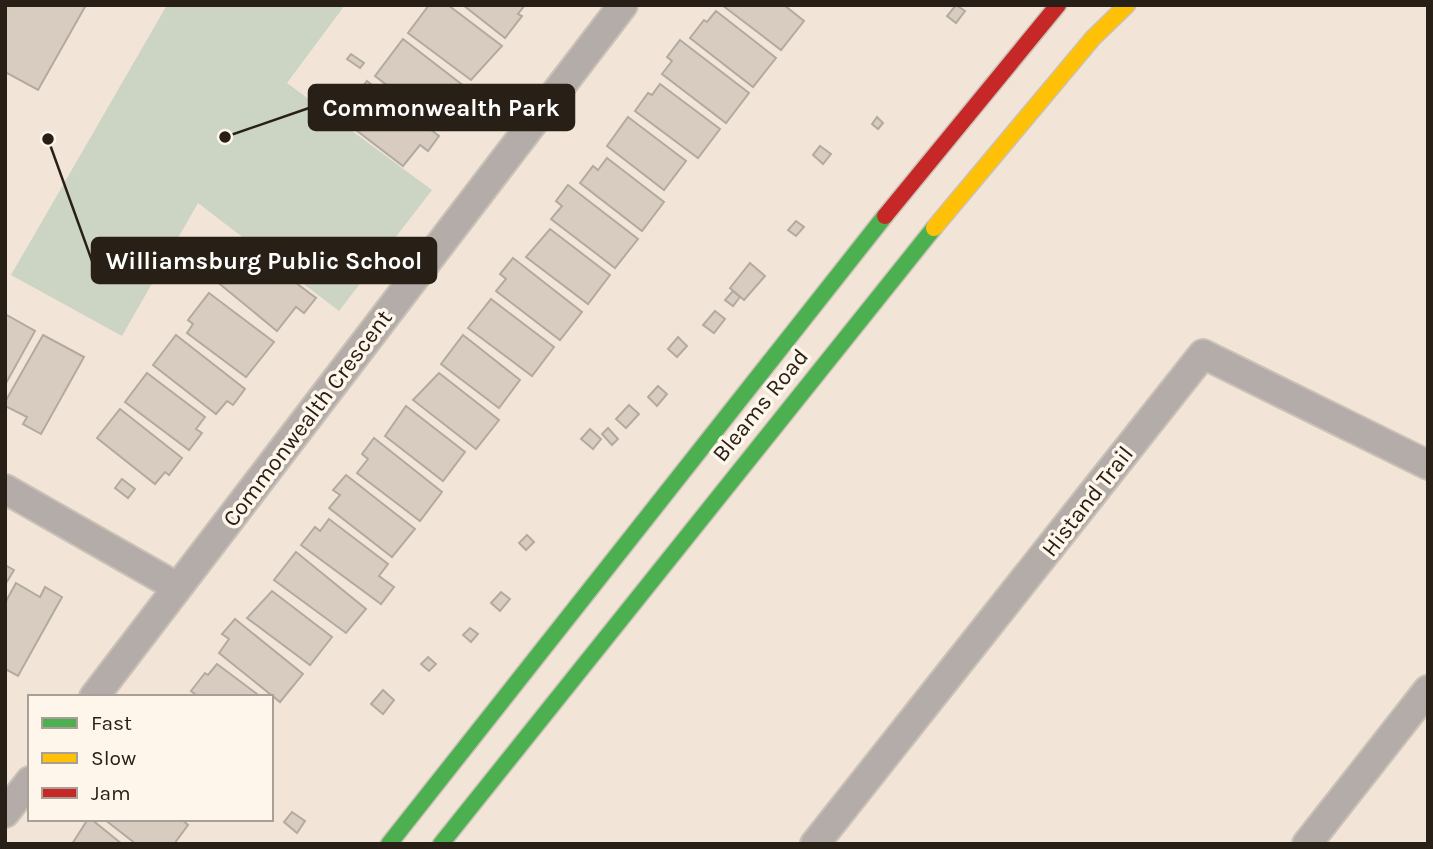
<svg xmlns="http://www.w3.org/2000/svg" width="1433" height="849" font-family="Karla,sans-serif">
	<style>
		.green { fill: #ccd4c4 }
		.building { fill: #d8ccc1; stroke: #b3aa9f; stroke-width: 2 }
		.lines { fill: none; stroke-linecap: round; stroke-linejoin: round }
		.street-casing { stroke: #cbc2b7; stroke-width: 32 }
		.fast-casing { stroke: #cbc2b7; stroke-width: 19 }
		.slow-casing { stroke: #cbc2b7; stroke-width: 19 }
		.jam-casing { stroke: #cbc2b7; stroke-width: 19 }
		.street { stroke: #b3aca8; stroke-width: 28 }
		.fast { stroke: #4caf50; stroke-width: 16 }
		.slow { stroke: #ffc107; stroke-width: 16 }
		.jam { stroke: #c62828; stroke-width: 16 }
		.labels { text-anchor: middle; stroke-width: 7; stroke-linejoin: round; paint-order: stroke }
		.street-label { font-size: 23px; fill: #282016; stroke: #fef5eb }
		.leader { fill: none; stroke: #282016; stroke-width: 2.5 }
		.callout-dot { fill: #282016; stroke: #fef5eb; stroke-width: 2.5 }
		.callout { fill: #282016; stroke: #282016; stroke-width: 2.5 }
		.callout-label { font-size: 24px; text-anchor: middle; font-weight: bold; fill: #fff }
	</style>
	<rect width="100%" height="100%" fill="#f2e5d8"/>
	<polygon class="green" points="167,5 345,5 287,83 432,190 339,311 198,203 122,336 11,275"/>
	<g class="building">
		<polygon points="5,5 86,5 38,90 5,72"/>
		<polygon points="429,5 448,5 502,46 471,80 408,33"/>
		<polygon points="463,5 525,5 518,14 522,16 505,38"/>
		<polygon points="722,5 784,5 804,21 781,50"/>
		<polygon points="956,5 965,11 956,23 947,16"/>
		<polygon points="716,11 776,58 753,87 690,38 704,20 707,22"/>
		<polygon points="403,39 469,90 438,124 375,76"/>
		<polygon points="680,40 749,93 726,123 662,74 672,61 667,57"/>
		<polygon points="351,54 364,63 360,68 347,59"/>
		<polygon points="367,81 439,136 428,151 420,145 403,166 339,117"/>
		<polygon points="660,84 720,129 698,158 635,111 648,93 652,95"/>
		<polygon points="628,117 686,161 664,190 607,146"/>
		<polygon points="877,117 883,123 878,129 872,124"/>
		<polygon points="820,146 831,154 823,164 813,155"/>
		<polygon points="607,158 664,202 642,231 580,183 593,166 598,170"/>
		<polygon points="568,185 638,239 615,268 551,219 562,206 556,201"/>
		<polygon points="796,221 804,227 796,236 788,230"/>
		<polygon points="550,229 610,275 588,304 526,257"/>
		<polygon points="244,244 316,298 304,313 296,307 277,331 204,271 216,255 228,264"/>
		<polygon points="513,258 582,312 560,340 496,291 506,279 500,274"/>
		<polygon points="750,263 765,276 744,300 730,288"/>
		<polygon points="733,291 740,297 733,306 725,300"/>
		<polygon points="209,293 274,342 246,377 187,333 193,324 188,320"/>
		<polygon points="491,299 554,347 532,376 468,328"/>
		<polygon points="715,311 725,319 714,333 703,325"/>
		<polygon points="5,314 35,331 5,385"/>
		<polygon points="43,335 84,357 41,434 23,424 27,417 5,406 5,402"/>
		<polygon points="176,335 245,389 233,405 227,401 216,414 153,365"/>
		<polygon points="463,335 520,380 499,408 441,364"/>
		<polygon points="678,337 687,346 677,357 668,349"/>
		<polygon points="147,373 205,417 196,429 202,433 189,450 125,402"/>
		<polygon points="439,373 499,420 476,449 413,400"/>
		<polygon points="658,386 667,394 657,406 648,397"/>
		<polygon points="629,405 639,414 626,428 616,419"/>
		<polygon points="406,406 465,452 443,481 385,436"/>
		<polygon points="120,409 182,458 169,475 165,472 155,484 97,438"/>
		<polygon points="608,428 618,439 612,445 602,434"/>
		<polygon points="590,429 601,439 593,449 581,439"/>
		<polygon points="374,438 442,492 420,521 357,473 368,459 362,454"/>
		<polygon points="346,475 415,529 392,557 329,508 340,495 333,490"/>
		<polygon points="122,479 135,489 128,498 115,488"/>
		<polygon points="329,519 388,564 379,576 394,587 381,604 301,545 315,527 320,531"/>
		<polygon points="527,535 534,542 526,550 519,543"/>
		<polygon points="296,552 366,609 346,633 274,580"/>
		<polygon points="5,565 14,570 5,585"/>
		<polygon points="16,583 40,597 45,587 62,597 18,676 5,669 5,603"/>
		<polygon points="272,591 332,637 310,665 247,618"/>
		<polygon points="501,592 510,599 500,611 491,603"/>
		<polygon points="235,619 303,674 280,702 219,653 229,639 222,634"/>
		<polygon points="470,628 478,634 471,642 463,635"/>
		<polygon points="428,657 436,664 429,671 421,664"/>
		<polygon points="217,664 261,697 199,697 191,691 205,673 208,675"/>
		<polygon points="383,690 394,700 383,714 371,704"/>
		<polygon points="292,812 305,821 297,833 284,822"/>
		<polygon points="88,819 91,819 122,844 72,844"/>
		<polygon points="104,819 181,819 188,825 174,844 136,844"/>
	</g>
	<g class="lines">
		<g class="street-casing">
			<g id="street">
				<polyline points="5,489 177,587"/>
				<polyline points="94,697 623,5"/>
				<polyline points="5,813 30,781"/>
				<polyline points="815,844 1203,354 1428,465"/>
				<polyline points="1307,844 1428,690"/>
			</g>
		</g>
		<g class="fast-casing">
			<g id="fast">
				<polyline points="389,844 885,216"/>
				<polyline points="441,844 934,228"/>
			</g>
		</g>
		<g class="slow-casing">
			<polyline id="slow" points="934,228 1093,38 1127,5"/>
		</g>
		<g class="jam-casing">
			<polyline id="jam" points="885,216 1058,5"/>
		</g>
		<use href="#street" class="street"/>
		<use href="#fast" class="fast"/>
		<use href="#slow" class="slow"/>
		<use href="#jam" class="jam"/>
	</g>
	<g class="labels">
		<g class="street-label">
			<text transform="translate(760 405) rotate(-51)" y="8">Bleams Road</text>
			<text transform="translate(307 418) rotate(-53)" y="8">Commonwealth Crescent</text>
			<text transform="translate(1087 501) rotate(-52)" y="8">Histand Trail</text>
		</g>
	</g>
	<path class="leader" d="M225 137L309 108M48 139L92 261"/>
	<g class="callout-dot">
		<circle cx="225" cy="137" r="7"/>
		<circle cx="48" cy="139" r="7"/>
	</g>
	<g class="callout">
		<rect x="309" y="85" width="265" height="45" rx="7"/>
		<rect x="92" y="238" width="344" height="45" rx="7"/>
	</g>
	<g class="callout-label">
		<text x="441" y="116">Commonwealth Park</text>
		<text x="264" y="269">Williamsburg Public School</text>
	</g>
	<rect width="1433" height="849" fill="none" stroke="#282016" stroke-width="14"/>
	<rect x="28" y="695" width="245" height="126" fill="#fef5eb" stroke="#a8a096" stroke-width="2"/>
	<rect x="42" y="718" width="35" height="10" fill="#4caf50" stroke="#a8a096" stroke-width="2"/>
	<text x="91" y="730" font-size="21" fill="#282016">Fast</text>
	<rect x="42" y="753" width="35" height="10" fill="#ffc107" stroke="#a8a096" stroke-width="2"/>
	<text x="91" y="765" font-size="21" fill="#282016">Slow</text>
	<rect x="42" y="788" width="35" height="10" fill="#c62828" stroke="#a8a096" stroke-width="2"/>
	<text x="91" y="800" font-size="21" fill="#282016">Jam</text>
</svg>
